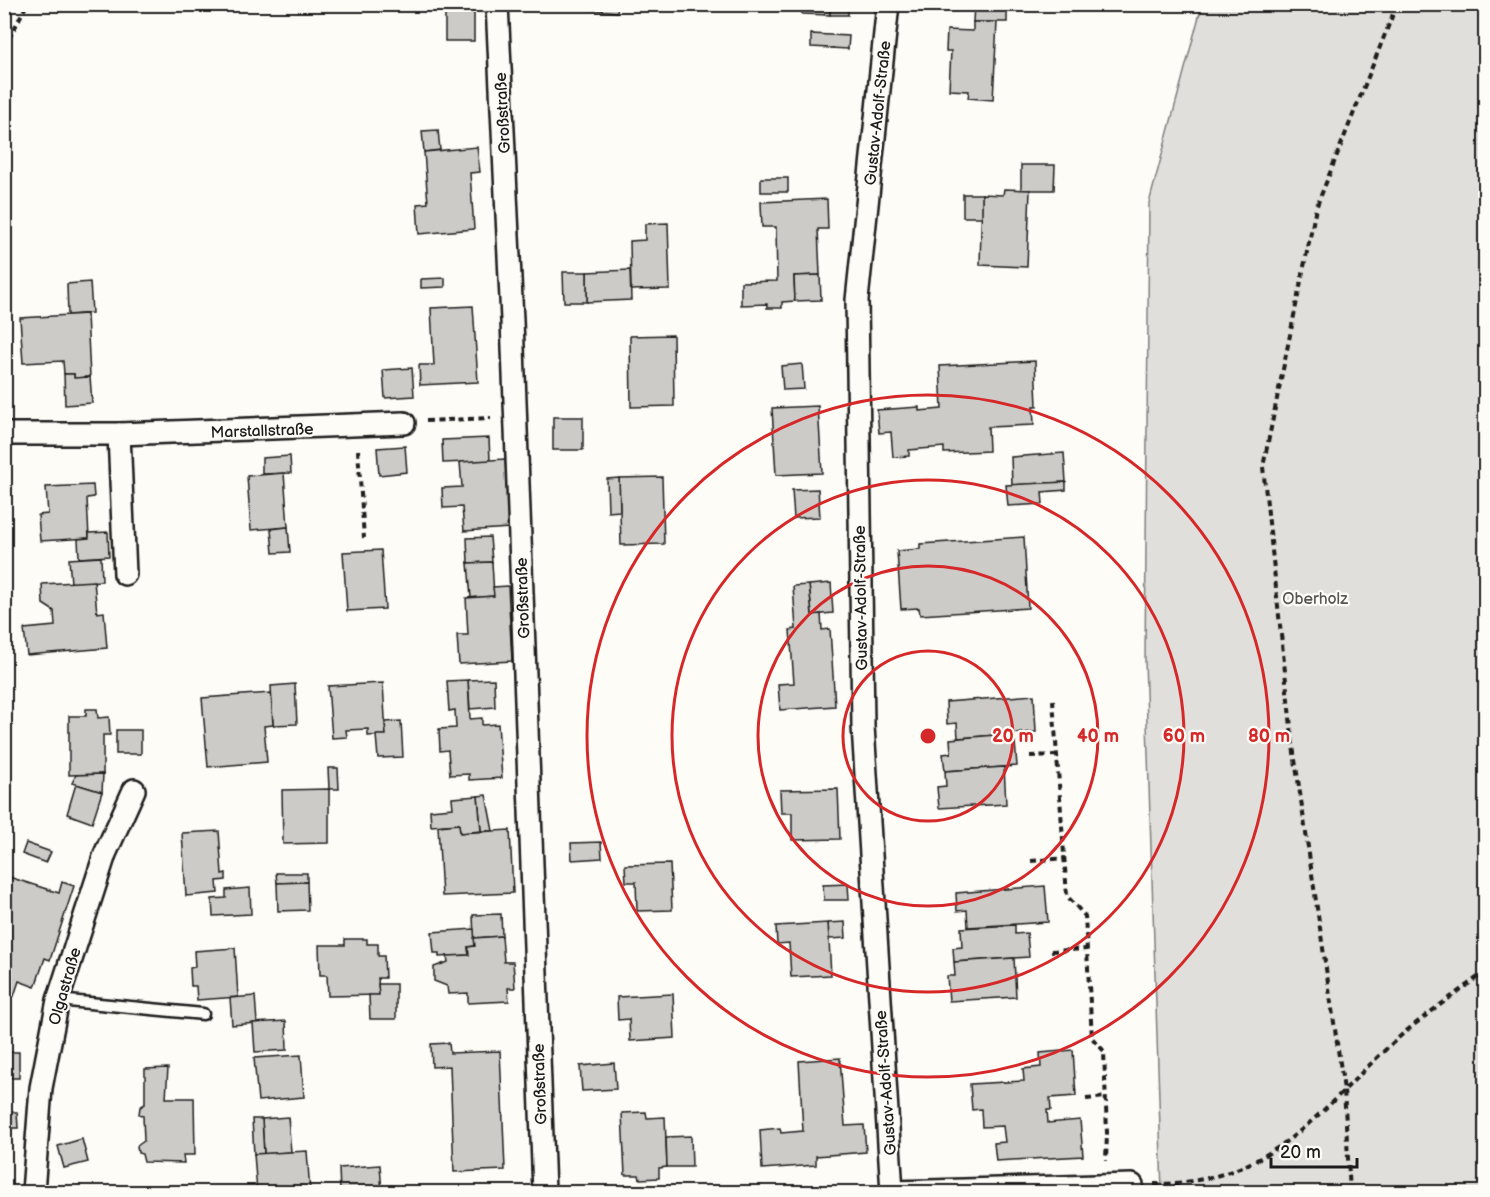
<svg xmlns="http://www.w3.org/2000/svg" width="1490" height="1197" font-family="'Balsamiq Sans',sans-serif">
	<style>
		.green { fill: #e0dfdb; stroke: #7e7e7c; stroke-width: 1.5 }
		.building { fill: #cccbc8; stroke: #1c1c1c; stroke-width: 1.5 }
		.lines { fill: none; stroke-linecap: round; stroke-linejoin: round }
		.service-casing { stroke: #1c1c1c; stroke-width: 15 }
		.minor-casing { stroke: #1c1c1c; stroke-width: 26 }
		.path { stroke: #1c1c1c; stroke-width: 4; stroke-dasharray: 6 4.5; stroke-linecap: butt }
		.service { stroke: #fdfcf7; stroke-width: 10 }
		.minor { stroke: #fdfcf7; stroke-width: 21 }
		.ring { fill: none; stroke: #d62828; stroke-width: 3 }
		.labels { text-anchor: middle; stroke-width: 4.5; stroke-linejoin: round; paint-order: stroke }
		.street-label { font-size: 16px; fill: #1c1c1c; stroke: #fdfcf7 }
		.park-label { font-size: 16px; fill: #575655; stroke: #fdfcf7 }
		.centre { fill: #d62828; stroke: #fdfcf7; stroke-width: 3 }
		.ring-label { font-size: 18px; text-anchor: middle; font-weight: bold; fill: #d62828; stroke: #fdfcf7; stroke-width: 4.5; stroke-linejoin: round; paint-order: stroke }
	</style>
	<rect width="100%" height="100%" fill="#fdfcf7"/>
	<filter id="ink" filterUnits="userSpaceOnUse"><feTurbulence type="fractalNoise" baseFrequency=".0167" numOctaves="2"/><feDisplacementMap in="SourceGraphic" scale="12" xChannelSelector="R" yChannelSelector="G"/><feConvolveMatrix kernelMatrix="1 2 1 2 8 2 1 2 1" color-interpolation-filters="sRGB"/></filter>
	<g filter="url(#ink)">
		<polygon class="green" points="1202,5 1485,5 1485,1192 1162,1192 1145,660 1149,203"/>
		<g class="building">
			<rect x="445" y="4" width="29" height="37"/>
			<polygon points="545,4 574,4 574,8"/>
			<polygon points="574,4 618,4 617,12 574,8"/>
			<polygon points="802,4 830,4 830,15 802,14"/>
			<rect x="830" y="4" width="18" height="11"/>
			<polygon points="974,4 1007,4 1007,22 973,22"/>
			<polygon points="973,22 997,22 993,100 968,98 969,91 949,90 951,51 946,51 947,30 973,31"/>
			<polygon points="811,34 849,36 848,49 811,47"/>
			<polygon points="438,130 440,150 424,152 422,131"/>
			<polygon points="477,147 480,172 470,173 474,229 419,234 417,204 428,203 424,152"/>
			<polygon points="1021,165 1055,165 1054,190 1021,190"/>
			<rect x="761" y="178" width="27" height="14"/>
			<polygon points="1004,189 1030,190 1027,267 980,265 982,194 1003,195"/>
			<rect x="963" y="194" width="19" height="23"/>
			<polygon points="827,199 828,229 818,229 820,275 794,276 795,301 782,302 782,308 767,308 767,304 741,305 741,282 777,281 776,227 762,227 761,202"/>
			<polygon points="668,223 670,289 631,290 630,241 645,240 645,224"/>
			<polygon points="630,270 631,300 587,302 587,272"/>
			<polygon points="563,272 587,272 587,302 564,302"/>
			<polygon points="820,275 821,300 795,301 794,276"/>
			<polygon points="445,278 445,287 421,288 421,279"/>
			<polygon points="90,282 92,313 68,315 67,284"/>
			<polygon points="473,306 478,382 420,385 419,365 434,365 431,308"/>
			<polygon points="87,314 90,377 74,378 74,374 64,374 63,361 23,363 20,318"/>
			<polygon points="673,335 674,406 631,407 630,336"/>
			<polygon points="1035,361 1037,406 1033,406 1034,425 988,427 989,451 944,453 944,447 909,450 909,456 893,457 891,432 879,433 877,410 919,407 919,411 942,409 940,366"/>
			<polygon points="802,364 804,389 783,390 781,366"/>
			<polygon points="412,368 414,396 385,398 383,370"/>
			<polygon points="64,374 74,374 74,378 90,377 92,403 65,405"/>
			<polygon points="818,406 822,473 776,475 772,408"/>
			<rect x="553" y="417" width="30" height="33"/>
			<polygon points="489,438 490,461 443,463 442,440"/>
			<polygon points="405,446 407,472 379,475 377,448"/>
			<polygon points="1064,453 1066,482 1012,485 1011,457"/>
			<polygon points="290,456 291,473 262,474 262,458"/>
			<polygon points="505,459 510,528 464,531 462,507 443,508 442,488 462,487 460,462"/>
			<polygon points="284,473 288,527 251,530 247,476"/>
			<polygon points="662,477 664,544 621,545 619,478"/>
			<polygon points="619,478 620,511 608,512 607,479"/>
			<polygon points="1066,482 1066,490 1042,492 1043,504 1008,506 1006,485"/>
			<polygon points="93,485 94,497 87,498 89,538 40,541 38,515 48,514 46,487"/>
			<polygon points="818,489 820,517 794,518 792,490"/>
			<polygon points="288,527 290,552 273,553 271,529"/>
			<polygon points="108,532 109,556 79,558 78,539 89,538 89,533"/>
			<polygon points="490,537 492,562 468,563 467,538"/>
			<polygon points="1024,537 1028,608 920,615 919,608 901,609 897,551 920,549 920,544"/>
			<polygon points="381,550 385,609 347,611 343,552"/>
			<polygon points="101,557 102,581 71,583 69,559"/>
			<polygon points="492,562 494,596 471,598 468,563"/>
			<polygon points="94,581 97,613 104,612 107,648 27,655 24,629 55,626 54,611 43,604 42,584"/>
			<polygon points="831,583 833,613 812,615 809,585"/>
			<polygon points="809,585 812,615 821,614 822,630 830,629 835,706 780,710 778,684 794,683 790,630 796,629 793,586"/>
			<polygon points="508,586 512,661 459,664 457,635 468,635 466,598 494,596 493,587"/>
			<polygon points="494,679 495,707 470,709 468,680"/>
			<polygon points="468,680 470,719 482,718 482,725 498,724 502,778 469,780 469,774 450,775 448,750 440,751 439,729 456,728 455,710 449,711 447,681"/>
			<polygon points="383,683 386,735 368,736 368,729 346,730 347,737 332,738 328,686"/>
			<polygon points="295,684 297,724 273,725 271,686"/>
			<polygon points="271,693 273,725 264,726 267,762 208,767 202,698"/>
			<polygon points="1034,695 1036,732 958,738 957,723 947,724 946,702"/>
			<polygon points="86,709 97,709 98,718 109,717 110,735 103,735 103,774 69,775 69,716 86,716"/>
			<polygon points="401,721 403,757 378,758 376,735 386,735 385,722"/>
			<rect x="116" y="730" width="25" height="24"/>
			<polygon points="1006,734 1007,743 1015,742 1017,766 945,771 943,754 951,753 950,739"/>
			<polygon points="1004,767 1006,804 939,808 937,787 946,786 945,771"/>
			<polygon points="328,768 338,768 339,789 329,789"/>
			<polygon points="103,774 102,792 72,783 76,775"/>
			<polygon points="76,784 102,792 92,823 67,814"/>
			<polygon points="329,789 329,843 283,844 282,790"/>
			<polygon points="838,789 840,839 792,840 792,813 781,813 780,790"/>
			<polygon points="486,795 493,831 481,831 478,796"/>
			<polygon points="478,796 481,831 460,833 459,824 431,826 430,810 453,808 452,798"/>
			<polygon points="459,824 460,833 510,830 513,893 442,896 438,826"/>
			<polygon points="219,831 222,874 226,873 226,880 217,881 218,893 186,896 182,833"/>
			<polygon points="601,842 602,858 572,860 571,843"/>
			<polygon points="26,843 51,852 46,863 22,854"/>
			<polygon points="670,864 672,910 637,911 636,882 626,882 625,865"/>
			<polygon points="276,873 307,873 307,882 277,883"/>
			<polygon points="6,876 59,893 62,882 74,886 50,960 45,958 35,987 19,981 14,996 4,993 4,916 8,905 4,904"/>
			<polygon points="307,882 308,910 278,911 277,883"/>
			<polygon points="848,884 849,900 824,900 823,885"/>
			<polygon points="1045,886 1048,922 968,927 967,910 957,911 956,893"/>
			<polygon points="250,888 251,914 213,916 212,899 226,898 226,890"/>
			<polygon points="501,914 502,936 474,938 473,915"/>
			<polygon points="845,922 846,938 829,939 828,923"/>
			<polygon points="828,923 831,975 791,977 789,943 777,944 776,926"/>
			<polygon points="1015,925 1015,934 1027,933 1029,957 954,962 953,948 962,947 961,928"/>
			<polygon points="474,929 475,946 468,947 469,955 439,957 439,953 434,953 432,932"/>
			<polygon points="502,936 504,962 513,962 515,988 508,988 509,1001 468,1003 468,993 448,994 447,986 434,981 434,967 448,962 447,956 469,955 468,947 475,946 474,938"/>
			<polygon points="345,939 367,939 367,944 378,944 378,956 384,956 385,978 378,978 379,995 328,996 327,975 320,975 319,945 345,945"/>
			<polygon points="235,948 238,997 197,1000 196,986 191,986 190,968 195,967 194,951"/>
			<polygon points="1014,958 1016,997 949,1001 947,976 955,976 954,962"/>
			<polygon points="378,984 396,984 396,1019 370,1019 369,995 379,995"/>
			<polygon points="673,994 675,1038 630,1041 629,1019 618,1020 617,997"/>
			<polygon points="255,996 257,1023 232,1025 230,998"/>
			<polygon points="286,1021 287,1050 255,1052 253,1023"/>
			<polygon points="449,1043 450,1053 500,1051 505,1170 454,1172 450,1066 432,1067 431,1044"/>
			<polygon points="1073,1050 1076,1096 1050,1098 1051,1110 1047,1110 1048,1123 1080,1120 1083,1156 996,1161 994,1143 1005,1142 1003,1126 982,1127 981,1109 972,1110 970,1084 1024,1081 1023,1069 1041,1067 1040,1053"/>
			<rect x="4" y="1052" width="15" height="26"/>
			<polygon points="301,1055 304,1097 258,1101 254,1058"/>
			<polygon points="840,1058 845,1126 864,1125 866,1152 816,1156 816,1165 762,1169 760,1130 780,1128 781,1133 803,1131 799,1061"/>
			<polygon points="614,1063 616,1089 582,1091 580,1066"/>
			<polygon points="168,1068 166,1098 194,1098 195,1155 183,1155 184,1163 144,1162 142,1154 138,1153 137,1146 144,1141 143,1116 139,1114 140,1107 145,1104 145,1069"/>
			<polygon points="4,1092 8,1092 9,1112 17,1112 18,1128 4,1128"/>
			<polygon points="646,1112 647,1118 665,1117 667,1167 659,1168 659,1178 640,1179 639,1175 625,1175 622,1113"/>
			<polygon points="288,1117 291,1152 264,1154 262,1119"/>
			<polygon points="252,1119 262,1119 264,1154 254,1154"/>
			<polygon points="691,1136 692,1167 667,1167 666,1137"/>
			<polygon points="82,1139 88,1162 64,1168 58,1146"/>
			<polygon points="307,1151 310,1192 257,1192 254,1154"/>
			<polygon points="380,1165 382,1192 340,1192 339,1168"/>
		</g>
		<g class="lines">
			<g class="service-casing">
				<polyline id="service" points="58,1000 203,1014"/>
			</g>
			<g class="minor-casing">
				<g id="minor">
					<polyline points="497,4 512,320 544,1192"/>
					<polyline points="888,4 857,300 863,726 892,1192"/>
					<polyline points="4,434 119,434 125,574"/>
					<polyline points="119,434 404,423"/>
					<polyline points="33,1192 41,1088 58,1000 105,854 134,790"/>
					<polyline points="893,1192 1132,1185"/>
				</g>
			</g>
			<g class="path">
				<polyline points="4,48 27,4"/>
				<polyline points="426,421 491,418"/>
				<polyline points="358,450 364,538"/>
				<polyline points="1053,700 1067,896 1085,916 1092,1038 1104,1051 1107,1133 1106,1161"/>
				<polyline points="1030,756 1057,755"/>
				<polyline points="1031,861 1065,858"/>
				<polyline points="1051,951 1087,949"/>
				<polyline points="1086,1099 1106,1097"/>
				<path d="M 1154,1184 C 1279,1183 1322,1104 1405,1032 C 1431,1011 1459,991 1486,971"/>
				<polyline points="1174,1185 1186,1192"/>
				<polyline points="1350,1192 1344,1090 1293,746 1263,467 1316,208 1397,4"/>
			</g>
			<use href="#service" class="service"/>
			<use href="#minor" class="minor"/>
		</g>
	</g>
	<g class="ring">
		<circle cx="928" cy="736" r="85"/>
		<circle cx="928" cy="736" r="170"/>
		<circle cx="928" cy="736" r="256"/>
		<circle cx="928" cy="736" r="341"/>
	</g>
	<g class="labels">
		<g class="street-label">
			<text transform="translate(502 113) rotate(-93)" y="6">Großstraße</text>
			<text transform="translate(877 113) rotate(-84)" y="6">Gustav-Adolf-Straße</text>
			<text transform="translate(262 430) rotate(-2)" y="6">Marstallstraße</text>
			<text transform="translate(522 598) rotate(-92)" y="6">Großstraße</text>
			<text transform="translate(860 598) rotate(-91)" y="6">Gustav-Adolf-Straße</text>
			<text transform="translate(64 986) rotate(-74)" y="6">Olgastraße</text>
			<text transform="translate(885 1083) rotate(-94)" y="6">Gustav-Adolf-Straße</text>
			<text transform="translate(539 1084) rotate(-92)" y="6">Großstraße</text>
		</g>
		<g class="park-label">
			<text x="1315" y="604">Oberholz</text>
		</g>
	</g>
	<circle cx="928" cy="736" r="9" class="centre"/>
	<g class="ring-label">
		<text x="1013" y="742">20 m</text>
		<text x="1098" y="742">40 m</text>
		<text x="1184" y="742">60 m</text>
		<text x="1269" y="742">80 m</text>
	</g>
	<rect width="1490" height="1197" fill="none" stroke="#fdfcf7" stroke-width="24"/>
	<rect x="12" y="12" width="1466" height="1173" fill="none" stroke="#1c1c1c" stroke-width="2" filter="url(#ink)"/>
	<path d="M1271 1158v9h86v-9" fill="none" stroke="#1c1c1c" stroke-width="3"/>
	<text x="1280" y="1158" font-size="18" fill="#1c1c1c" stroke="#fdfcf7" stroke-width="4.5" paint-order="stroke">20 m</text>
</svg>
